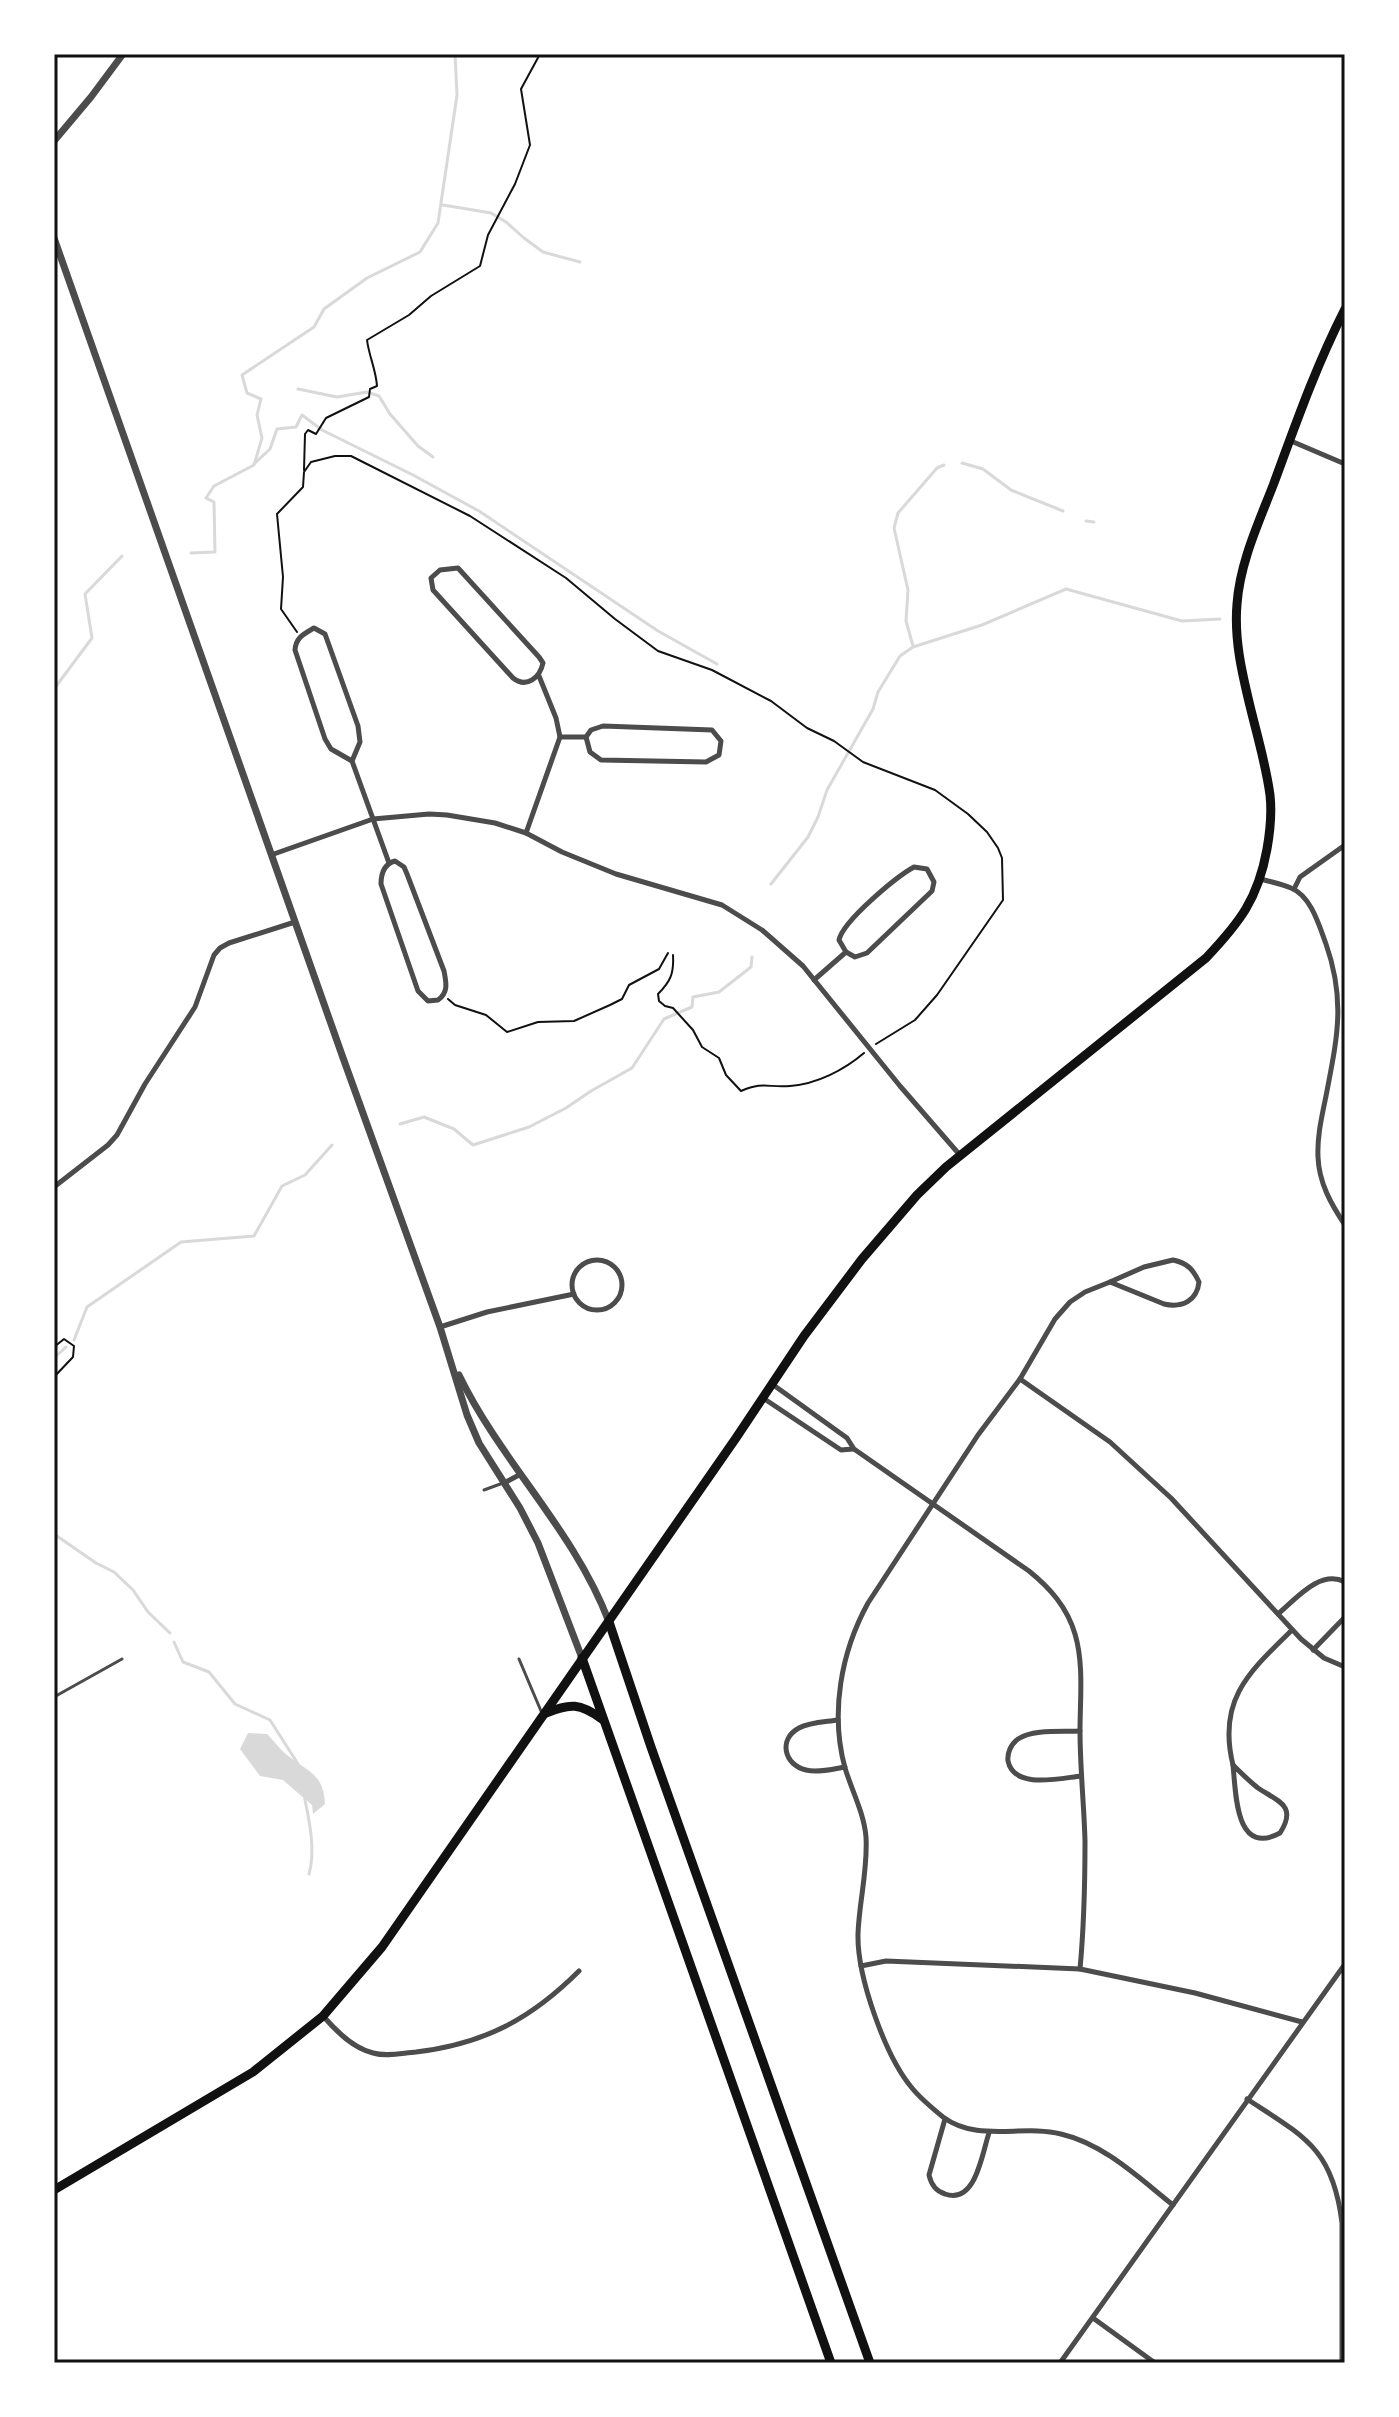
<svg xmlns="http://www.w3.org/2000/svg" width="1399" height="2417" font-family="Montserrat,sans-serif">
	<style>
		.water { fill: #d9d9d9 }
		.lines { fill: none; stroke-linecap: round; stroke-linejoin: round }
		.stream { stroke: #d9d9d9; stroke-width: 3 }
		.path { stroke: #111; stroke-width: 2 }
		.service { stroke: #4c4c4c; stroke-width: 3 }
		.minor { stroke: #4c4c4c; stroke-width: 5 }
		.tertiary { stroke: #4c4c4c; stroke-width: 7 }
		.primary { stroke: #111; stroke-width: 9 }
		.neatline { fill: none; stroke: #111; stroke-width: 3 }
	</style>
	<rect width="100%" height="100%" fill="#fff"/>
	<path class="water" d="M 248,1733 L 267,1734 C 275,1742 282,1752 291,1758 C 310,1772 324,1776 325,1804 L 313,1814 L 312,1805 L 283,1780 L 260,1776 L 240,1749 Z"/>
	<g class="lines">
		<g class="stream">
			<polyline points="443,205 491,213 506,222 524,238 543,252 580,262"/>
			<polyline points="298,389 337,397 367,392 379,396 390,414 418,446 433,457"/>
			<polyline points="962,463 983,469 1011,490 1063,511"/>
			<polyline points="254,464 270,449 277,429 296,427 302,415 322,430 413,475 479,511 658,631 717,664"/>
			<polyline points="1086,521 1094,522"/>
			<polyline points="191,553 215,552 214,502 206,498 214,486 254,465 262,438 257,415 261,399 247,393 242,375 314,327 324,309 367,278 420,252 438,223 457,95 455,54"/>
			<polyline points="913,646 906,621 908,590 894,528 898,513 937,468 944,465"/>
			<polyline points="54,689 92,638 85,594 122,556"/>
			<polyline points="771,884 808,837 818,817 827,790 873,709 878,692 900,656 913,647 982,625 1066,589 1182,621 1220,619"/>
			<polyline points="400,1124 424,1117 454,1129 473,1145 529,1127 566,1108 591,1091 632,1068 664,1019 692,1007 693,997 719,992 751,967 752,957"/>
			<polyline points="74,1340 87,1307 181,1242 254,1236 282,1186 305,1175 332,1145"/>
			<polyline points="54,1358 66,1347"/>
			<polyline points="54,1534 96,1563 114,1572 133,1590 148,1612 170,1633"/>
			<polyline points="174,1642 183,1662 209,1672 235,1704 270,1720 298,1764"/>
			<path d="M 304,1795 C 309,1819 316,1850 309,1874"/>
		</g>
		<g class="path">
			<path d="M 304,470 L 305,434 L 308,430 L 316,434 L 326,418 L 369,397 L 370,389 L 377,386 C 376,370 369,356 367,340 L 409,315 L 431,296 L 480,266 L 488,235 L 515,184 L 530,145 L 521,89 L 540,54"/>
			<polyline points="297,632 281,609 283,577 277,514 303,487 304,472 311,462 335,456 351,456 470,516 566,578 615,619 658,651 712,670 771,701 807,728 834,741 863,762 935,790 968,814 987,832 998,848 1002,858 1003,900 937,995 915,1020 876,1044"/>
			<path d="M 673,955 C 674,973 671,981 658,994 L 659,1001 L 665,1006 L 673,1008 L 693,1030 L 702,1047 L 719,1058 L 726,1075 L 741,1091 C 764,1081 768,1088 790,1086 C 817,1084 844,1070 864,1053"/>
			<polyline points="448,999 455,1005 486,1015 507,1032 538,1022 574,1021 610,1005 622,999 629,985 659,969 668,953"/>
			<polyline points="54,1347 64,1339 74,1346 73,1357 54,1377"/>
		</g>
		<g class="service">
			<polyline points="484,1490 503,1483"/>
			<polyline points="519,1659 541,1711"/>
			<polyline points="54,1697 122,1659"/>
		</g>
		<g class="minor">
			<polyline points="1291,441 1345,464"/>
			<path d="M 458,568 L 539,657 L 543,663 C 540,677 527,689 513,678 L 433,590 L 431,578 L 440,570 Z"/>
			<path d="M 314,628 L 325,634 L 358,726 L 360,742 L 352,761 L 331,749 L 325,739 L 295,650 C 296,637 304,634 314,628 Z"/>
			<polygon points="603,726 712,730 721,741 719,755 706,762 601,760 590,752 586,737 591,730"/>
			<polyline points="560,737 586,737"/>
			<polyline points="352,761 389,863"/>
			<polyline points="526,833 560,737 556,718 539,676"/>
			<polyline points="271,855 373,819 429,814 447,815 495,823 526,833 562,852 616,874 722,905 762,930 803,966 900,1086 959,1154"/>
			<path d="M 395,861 L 404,867 L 407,874 L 444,971 C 446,982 449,992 438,1000 L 428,1001 L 418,991 L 381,884 C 381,873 384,864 395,861 Z"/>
			<path d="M 914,867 L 927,869 L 934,882 L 932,891 L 867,953 L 855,957 L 846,952 L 839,940 C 843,921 896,877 914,867 Z"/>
			<path d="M 1261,879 C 1271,882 1282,884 1291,888 C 1311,896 1319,925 1326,944 C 1346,1001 1337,1039 1326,1096 C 1322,1116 1317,1136 1318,1157 C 1319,1183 1331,1204 1345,1225"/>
			<polyline points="1294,889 1300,877 1345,845"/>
			<polyline points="814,980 846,952"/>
			<polyline points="54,1187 108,1145 117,1135 145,1084 195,1007 214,955 220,948 229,943 295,922"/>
			<path d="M 1173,1260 C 1187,1263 1193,1269 1199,1282 C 1197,1301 1182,1308 1164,1304 L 1110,1282 L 1144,1267 Z"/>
			<circle cx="597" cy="1285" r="25"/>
			<path d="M 1110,1282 L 1085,1292 L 1070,1302 L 1055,1319 L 1020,1379 L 978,1435 L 868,1603 C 841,1652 830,1713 845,1768 C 852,1791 864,1813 866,1837 C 868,1870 859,1902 858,1934 C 857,1976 885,2056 912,2088 C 920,2098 932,2108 943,2117 C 978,2143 1022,2124 1061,2134 C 1104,2144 1139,2178 1173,2205"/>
			<polyline points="440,1327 487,1312 574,1294"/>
			<polyline points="1020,1379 1110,1442 1171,1498 1301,1639 1324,1658 1345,1667"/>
			<path d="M 772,1384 L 847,1438 L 854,1449 L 1029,1571 C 1050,1588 1067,1607 1075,1634 C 1084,1664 1080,1699 1080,1731 C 1080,1768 1084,1804 1085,1841 C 1085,1884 1084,1926 1080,1969"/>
			<polyline points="763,1398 841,1450 853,1449"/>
			<polyline points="504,1483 521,1474"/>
			<path d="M 1278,1614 C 1296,1599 1320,1569 1345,1582"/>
			<polyline points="1313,1650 1345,1617"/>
			<path d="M 838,1720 C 826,1722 810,1722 799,1728 C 778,1739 784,1765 806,1770 C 818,1773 833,1769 845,1767"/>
			<path d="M 1080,1731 C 1062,1732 1033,1729 1018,1739 C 1011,1744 1007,1753 1008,1761 C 1014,1790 1061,1778 1081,1776"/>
			<path d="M 1233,1765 C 1241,1773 1249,1781 1258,1788 C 1277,1801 1298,1805 1280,1833 C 1235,1857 1236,1793 1233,1765 Z"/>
			<path d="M 1233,1765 C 1217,1700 1249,1672 1292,1630"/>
			<polyline points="861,1966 886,1961 1080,1969 1195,1993 1302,2022"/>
			<path d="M 324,2017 C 337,2032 353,2048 373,2053 C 387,2057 402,2053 416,2052 C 484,2044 531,2019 579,1971"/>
			<path d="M 1247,2099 C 1305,2137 1333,2149 1342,2223 L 1342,2363"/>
			<path d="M 945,2119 L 929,2175 C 931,2184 935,2191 945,2194 C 976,2205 982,2153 989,2133"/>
			<polyline points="1093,2318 1155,2363"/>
			<polyline points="1060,2363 1345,1964"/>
		</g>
		<g class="tertiary">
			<polyline points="54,141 91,97 123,54"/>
			<polyline points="54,238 342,1055 440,1327 467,1415 479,1443 520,1508 538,1543 582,1658"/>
			<path d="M 459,1375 C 501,1462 574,1530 609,1622"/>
		</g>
		<g class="primary">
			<polyline points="609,1622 651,1747 870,2363"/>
			<polyline points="582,1658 831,2363"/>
			<path d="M 546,1713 C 570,1703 580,1703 602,1719"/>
			<path d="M 54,2190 L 253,2072 L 323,2016 L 382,1947 L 736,1438 L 804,1336 L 862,1259 L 917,1195 L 946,1167 L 1206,958 C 1240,922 1258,899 1267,849 C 1270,832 1272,813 1270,795 C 1266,765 1257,735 1250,706 C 1242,673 1234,639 1237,604 C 1240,562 1259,522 1274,483 C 1296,423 1316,366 1345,309"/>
		</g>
	</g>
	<rect width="1399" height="2417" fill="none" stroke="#ffffff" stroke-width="112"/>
	<rect x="56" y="56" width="1287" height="2305" class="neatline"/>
</svg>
